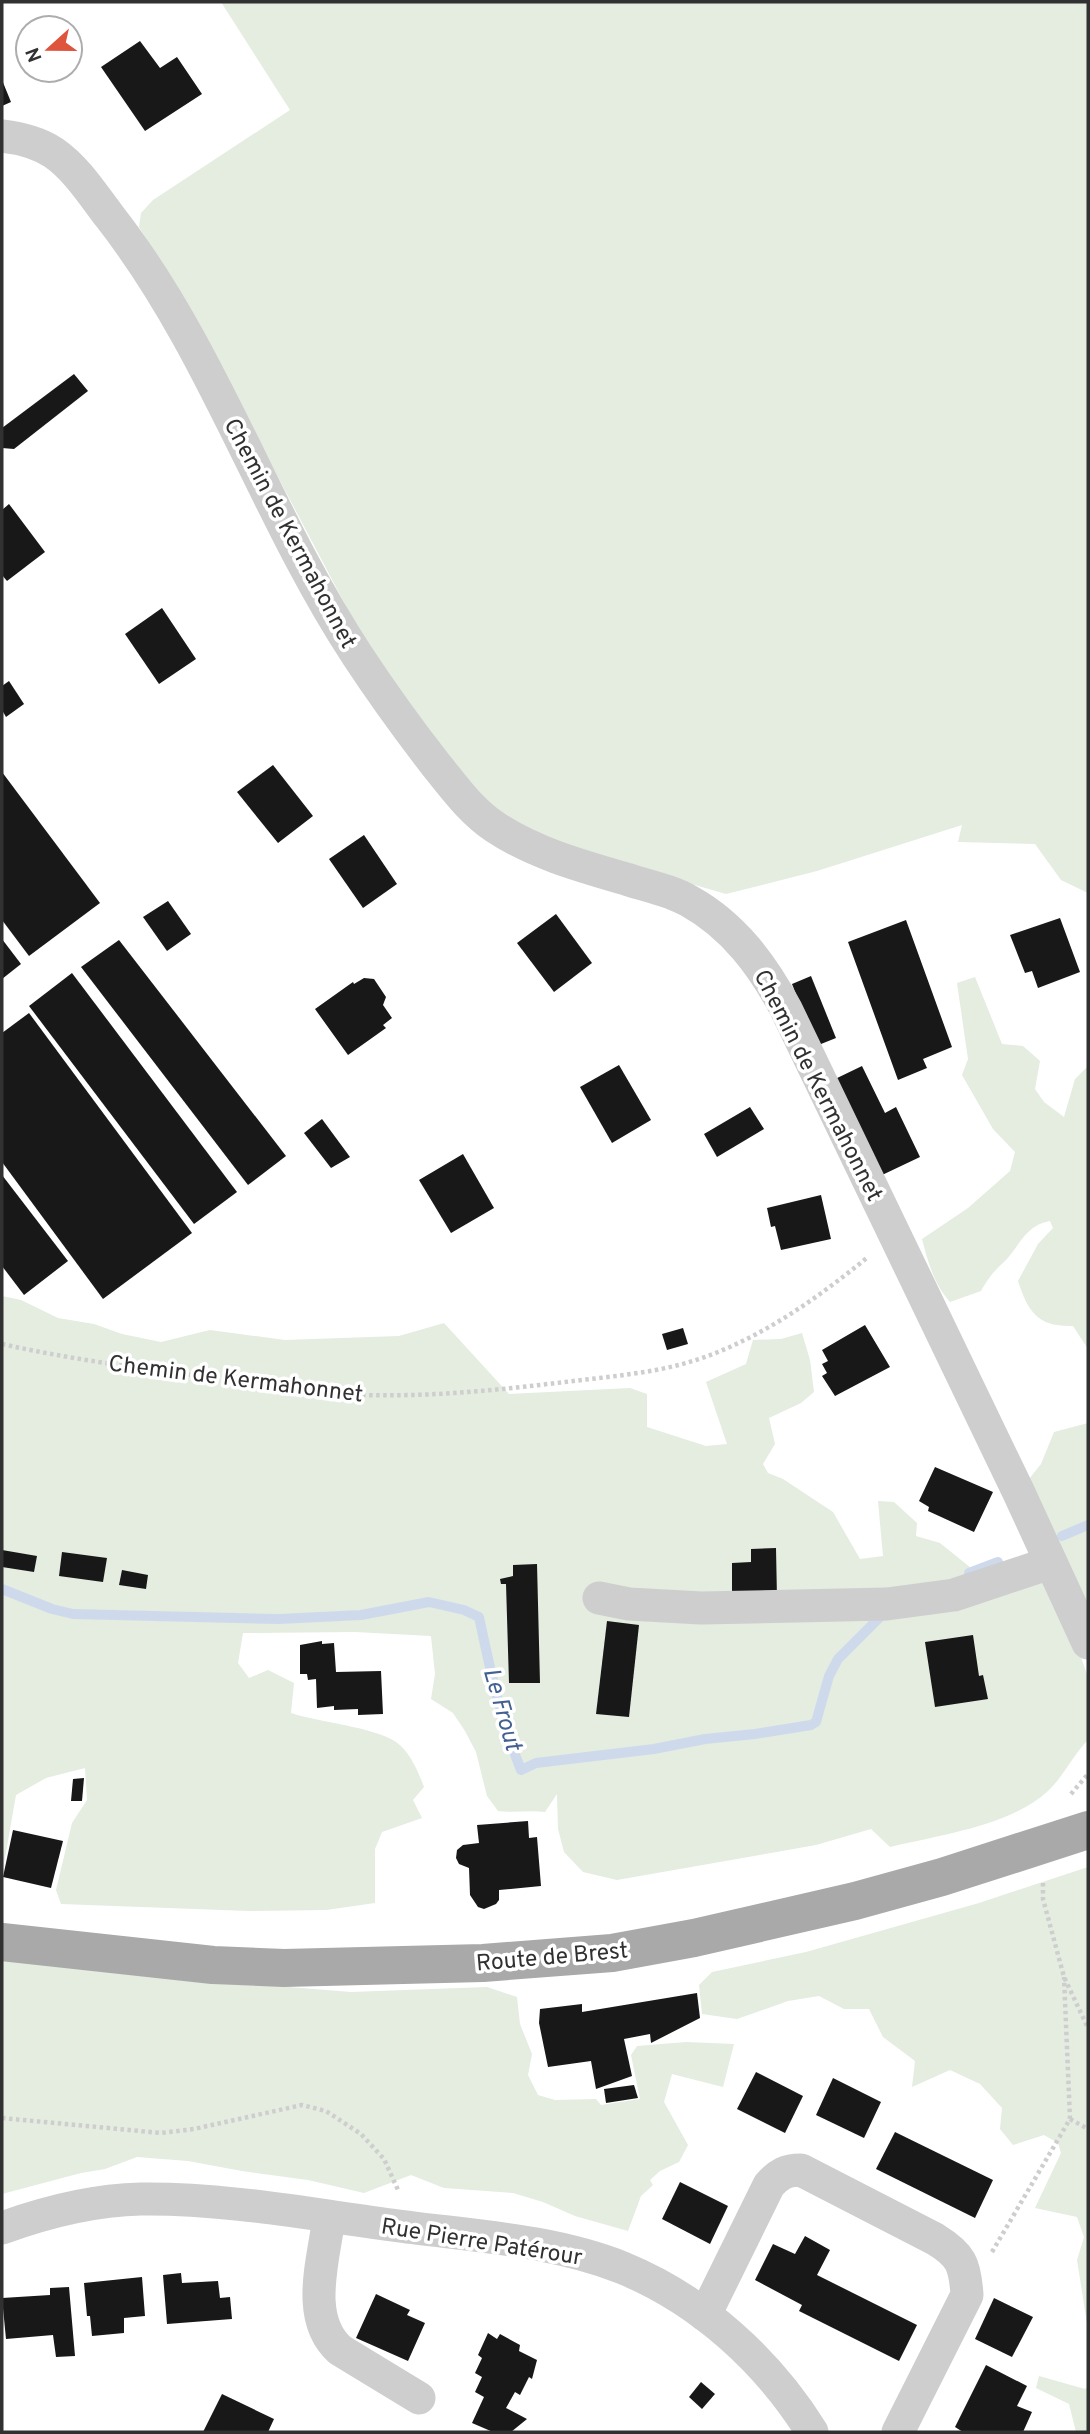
<svg xmlns="http://www.w3.org/2000/svg" width="1090" height="2434" font-family="Overpass,sans-serif">
	<style>
		.green { fill: #e4ede0 }
		.lines { fill: none; stroke-linecap: round; stroke-linejoin: round }
		.stream { stroke: #cedaec; stroke-width: 10 }
		.building { fill: #181818 }
		.path { stroke: #cecece; stroke-width: 4.5; stroke-dasharray: 3.5 3.5; stroke-linecap: butt }
		.street { stroke: #cecece; stroke-width: 33 }
		.primary { stroke: #a9a9a9; stroke-width: 38 }
		.labels { text-anchor: middle; stroke-width: 7; stroke-linejoin: round; paint-order: stroke }
		.street-label { font-size: 23px; fill: #313131; stroke: #fff }
		.water-label { font-size: 24px; font-style: italic; fill: #426191; stroke: #fff }
	</style>
	<rect width="100%" height="100%" fill="#fff"/>
	<g class="green">
		<polygon points="221,2 1088,2 1088,893 1061,880 1035,844 958,842 962,825 817,871 726,894 564,847 497,812 427,731 358,629 187,304 139,227 141,213 153,200 290,110"/>
		<path d="M 975,977 L 1002,1044 L 1023,1046 L 1040,1061 L 1035,1089 L 1044,1102 L 1064,1117 L 1075,1079 L 1088,1066 L 1088,1349 L 1073,1326 C 1038,1327 1028,1312 1018,1281 L 1038,1244 L 1053,1228 L 1050,1221 C 1026,1225 1020,1245 1005,1261 C 993,1272 989,1277 981,1291 L 950,1302 C 934,1284 928,1262 922,1239 L 968,1208 L 1010,1171 L 1015,1152 L 993,1129 L 962,1075 L 968,1059 L 957,983 Z"/>
		<path d="M 2,1296 L 21,1300 L 58,1318 L 94,1324 L 122,1334 L 161,1342 L 210,1330 L 285,1340 L 399,1336 L 444,1323 L 509,1394 L 630,1388 L 647,1394 L 647,1427 L 706,1446 L 727,1444 L 706,1382 L 746,1364 L 753,1340 L 781,1339 L 802,1333 L 810,1360 L 814,1392 L 801,1403 L 769,1418 L 775,1444 L 763,1464 L 768,1473 L 783,1479 L 833,1512 L 860,1559 L 883,1556 L 878,1501 L 894,1502 L 917,1523 L 916,1536 L 940,1543 L 991,1584 L 1044,1582 L 1073,1635 L 1088,1677 L 1088,1740 C 1073,1755 1063,1777 1048,1791 C 1010,1826 939,1835 890,1847 L 871,1829 L 816,1845 L 617,1880 L 583,1872 L 564,1852 L 558,1829 L 557,1794 L 545,1812 C 529,1810 514,1813 498,1811 L 487,1796 L 476,1752 L 465,1731 L 453,1713 L 431,1699 L 435,1674 L 431,1636 L 355,1632 L 243,1633 L 238,1663 L 249,1678 L 268,1670 L 294,1683 L 291,1713 C 318,1722 374,1727 396,1742 C 410,1752 418,1771 424,1787 L 413,1800 L 422,1818 L 382,1832 L 375,1849 L 375,1903 L 326,1910 L 249,1911 L 61,1904 L 56,1890 L 72,1823 L 87,1800 L 85,1768 L 46,1778 L 16,1795 L 2,1875 Z"/>
		<polygon points="1088,1423 1088,1607 1025,1484 1041,1464 1054,1432"/>
		<polygon points="1088,1867 1088,2330 1077,2260 1084,2237 1077,2217 1035,2208 1061,2153 1058,2143 1044,2135 1013,2145 1000,2129 1002,2108 980,2084 950,2070 912,2087 915,2061 883,2037 869,2009 844,2009 819,1996 788,2001 737,2019 702,2014 699,1985 712,1972 806,1952 979,1903"/>
		<polygon points="2,1958 199,1980 351,1992 487,1987 517,1997 520,2024 532,2054 528,2075 538,2095 555,2100 596,2099 601,2105 640,2099 631,2055 637,2046 686,2042 734,2044 723,2087 672,2074 664,2102 688,2145 679,2162 660,2171 650,2180 653,2185 641,2196 628,2231 575,2216 543,2202 513,2193 444,2188 411,2175 364,2193 308,2180 242,2171 188,2161 137,2157 105,2169 81,2173 2,2194"/>
		<polygon points="1039,2376 1085,2389 1088,2386 1088,2432 1076,2432 1069,2404 1036,2388"/>
	</g>
	<g class="lines">
		<g class="stream">
			<polyline points="1062,1536 1088,1525"/>
			<polyline points="969,1573 998,1562"/>
			<path d="M 2,1589 L 52,1609 L 73,1614 L 279,1619 L 361,1615 L 429,1602 L 464,1610 L 479,1617 C 490,1669 501,1721 521,1770 L 536,1763 L 654,1749 L 705,1739 L 755,1734 L 811,1725 L 816,1722 L 829,1676 L 838,1659 L 885,1612"/>
		</g>
	</g>
	<g class="building">
		<polygon points="140,41 160,68 177,57 202,94 145,131 101,67"/>
		<polygon points="2,80 11,102 2,106"/>
		<polygon points="74,374 88,391 14,449 2,448 2,428"/>
		<polygon points="9,504 45,552 7,581 2,575 2,510"/>
		<polygon points="162,608 196,659 159,684 125,634"/>
		<polygon points="9,681 24,704 6,717 2,710 2,686"/>
		<polygon points="273,765 313,816 278,843 237,792"/>
		<polygon points="2,772 100,903 29,956 2,920"/>
		<polygon points="364,835 397,884 363,908 329,859"/>
		<polygon points="168,901 191,934 167,951 143,917"/>
		<polygon points="556,914 592,963 554,992 517,943"/>
		<polygon points="1060,918 1080,972 1038,988 1032,971 1025,973 1010,935"/>
		<polygon points="906,920 952,1047 923,1059 927,1068 898,1080 848,942"/>
		<polygon points="2,939 21,964 2,979"/>
		<polygon points="119,940 286,1156 248,1185 81,967"/>
		<polygon points="72,973 237,1192 194,1224 29,1006"/>
		<polygon points="811,976 836,1038 816,1046 792,984"/>
		<polygon points="364,978 374,979 386,997 383,1005 392,1018 383,1025 386,1028 348,1055 315,1009 353,982 354,984"/>
		<polygon points="29,1013 192,1233 103,1299 2,1162 2,1033"/>
		<polygon points="619,1065 651,1120 612,1143 580,1087"/>
		<polygon points="862,1066 885,1113 896,1107 920,1157 880,1176 833,1080"/>
		<polygon points="750,1107 764,1129 717,1157 704,1134"/>
		<polygon points="322,1119 350,1157 331,1168 304,1133"/>
		<polygon points="463,1154 494,1208 451,1233 419,1180"/>
		<polygon points="2,1175 68,1261 24,1295 2,1266"/>
		<polygon points="821,1195 831,1239 781,1250 775,1226 771,1227 767,1208"/>
		<polygon points="865,1325 890,1367 835,1396 822,1376 827,1373 822,1364 828,1361 822,1350"/>
		<polygon points="683,1328 688,1344 667,1350 662,1334"/>
		<polygon points="935,1467 993,1492 974,1532 928,1511 929,1507 919,1501"/>
		<polygon points="776,1548 777,1599 732,1600 732,1563 751,1562 751,1549"/>
		<polygon points="2,1550 37,1556 34,1572 2,1567"/>
		<polygon points="62,1552 107,1558 103,1582 59,1576"/>
		<polygon points="537,1564 540,1683 509,1683 506,1584 501,1584 500,1579 513,1576 513,1565"/>
		<polygon points="122,1570 148,1575 146,1589 119,1585"/>
		<polygon points="607,1621 639,1625 629,1717 596,1714"/>
		<polygon points="973,1635 979,1676 983,1675 988,1699 935,1707 925,1642"/>
		<polygon points="322,1641 322,1644 334,1643 336,1672 381,1671 383,1714 358,1715 358,1709 334,1710 334,1706 317,1708 316,1679 308,1680 307,1674 300,1674 300,1645"/>
		<polygon points="84,1778 82,1801 71,1801 73,1779"/>
		<polygon points="528,1821 529,1838 537,1837 541,1886 499,1890 499,1900 496,1904 484,1909 478,1907 470,1895 469,1868 459,1864 456,1858 457,1850 463,1845 479,1843 477,1825"/>
		<polygon points="13,1830 63,1841 51,1888 3,1877"/>
		<polygon points="697,1993 700,2018 651,2043 650,2034 624,2039 632,2076 596,2089 591,2061 548,2067 539,2023 540,2009 582,2004 582,2012"/>
		<polygon points="756,2072 803,2096 785,2133 737,2109"/>
		<polygon points="833,2078 881,2102 864,2138 816,2115"/>
		<polygon points="634,2085 638,2098 606,2103 604,2089"/>
		<polygon points="895,2132 993,2180 975,2218 876,2169"/>
		<polygon points="680,2182 728,2206 710,2244 662,2219"/>
		<polygon points="805,2236 830,2250 817,2275 917,2325 899,2361 799,2311 802,2305 755,2280 773,2244 795,2254"/>
		<polygon points="181,2273 182,2283 218,2281 220,2298 230,2297 232,2319 167,2324 163,2275"/>
		<polygon points="142,2277 145,2316 124,2318 124,2333 92,2336 90,2316 87,2316 84,2283"/>
		<polygon points="69,2287 75,2356 56,2357 53,2335 6,2339 2,2298 50,2295 50,2288"/>
		<polygon points="376,2294 410,2310 407,2315 425,2323 408,2361 356,2338"/>
		<polygon points="994,2298 1033,2317 1012,2357 975,2339"/>
		<polygon points="488,2333 497,2339 500,2334 520,2345 519,2351 537,2360 532,2379 529,2377 520,2395 515,2392 506,2408 527,2419 511,2432 493,2432 472,2423 484,2397 475,2392 482,2377 475,2373 482,2358 478,2355"/>
		<polygon points="986,2365 1027,2386 1017,2406 1032,2412 1023,2432 963,2432 955,2427"/>
		<polygon points="701,2382 715,2394 702,2409 689,2397"/>
		<polygon points="222,2394 274,2419 268,2432 203,2432"/>
	</g>
	<g class="lines">
		<g class="path">
			<path d="M 2,1344 C 69,1359 138,1368 206,1377 C 258,1384 311,1393 364,1395 C 430,1397 499,1390 565,1382 C 605,1377 647,1374 686,1363 C 753,1344 814,1301 868,1257"/>
			<polyline points="1071,1794 1088,1774"/>
			<polyline points="1043,1883 1043,1899 1064,1977 1088,2028"/>
			<polyline points="2,2118 161,2133 194,2129 302,2105 326,2111 361,2134 384,2159 398,2190"/>
			<polyline points="1070,2119 1088,2129"/>
			<polyline points="992,2252 1070,2119 1064,1977"/>
		</g>
		<g class="street">
			<path d="M 2,136 C 20,138 39,143 54,153 C 77,169 93,195 110,217 C 214,350 265,515 357,655 C 382,693 408,729 436,765 C 454,787 471,811 495,827 C 534,853 581,866 626,879 C 647,886 670,890 689,901 C 734,926 763,966 786,1009 L 1019,1493 L 1088,1643"/>
			<polyline points="599,1598 629,1604 701,1608 887,1604 954,1595 1050,1563"/>
			<path d="M 329,2217 C 324,2259 304,2318 340,2350 L 419,2398"/>
			<path d="M 2,2228 C 46,2212 94,2200 141,2199 C 228,2198 314,2215 399,2226 C 474,2236 553,2240 623,2268 C 701,2300 768,2361 812,2432"/>
			<path d="M 705,2315 L 769,2185 C 779,2174 786,2170 801,2170 L 935,2239 C 961,2255 965,2264 967,2295 L 898,2432"/>
		</g>
		<polyline class="primary" points="2,1942 213,1965 284,1968 483,1963 612,1953 694,1938 855,1901 942,1877 1088,1830"/>
	</g>
	<g class="labels">
		<g class="street-label">
			<text transform="translate(291 533) rotate(62)" y="8">Chemin de Kermahonnet</text>
			<text transform="translate(819 1085) rotate(63)" y="8">Chemin de Kermahonnet</text>
			<text transform="translate(236 1378) rotate(7)" y="8">Chemin de Kermahonnet</text>
			<text transform="translate(552 1956) rotate(-5)" y="8">Route de Brest</text>
			<text transform="translate(482 2241) rotate(9)" y="8">Rue Pierre Patérour</text>
		</g>
		<g class="water-label">
			<text transform="translate(503 1709) rotate(74)" y="8">Le Frout</text>
		</g>
	</g>
	<rect width="1090" height="2434" fill="none" stroke="#313131" stroke-width="7"/>
	<g transform="translate(49 49) rotate(249)"><circle r="33" fill="#ffffff" stroke="#adadad" stroke-width="2"/>
	<path d="M0-5L12 26L0 18L-12 26Z" fill="#de543d"/>
	<text y="-10" font-size="19" font-weight="bold" text-anchor="middle" fill="#313131">N</text>
	</g>
</svg>
